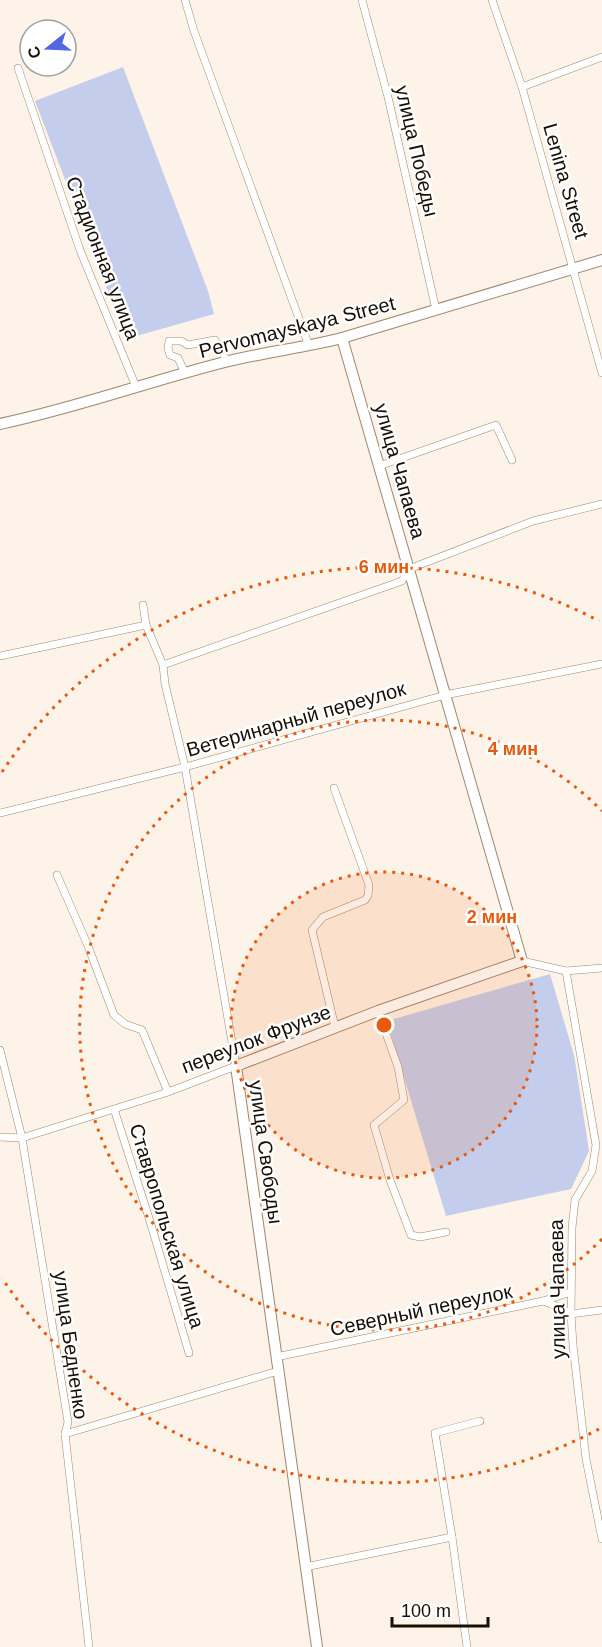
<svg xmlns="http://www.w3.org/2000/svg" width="602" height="1647" font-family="Arial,sans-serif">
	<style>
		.green { fill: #c4cdec }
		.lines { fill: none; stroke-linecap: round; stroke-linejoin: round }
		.minor-casing { stroke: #9f876d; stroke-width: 8 }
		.secondary-casing { stroke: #9f876d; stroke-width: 12 }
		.minor { stroke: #fff; stroke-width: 7 }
		.secondary { stroke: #fff; stroke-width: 10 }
		.ring { fill: none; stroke: #e8590c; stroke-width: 3; stroke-dasharray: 3 6 }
		.labels { text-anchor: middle; stroke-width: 5; stroke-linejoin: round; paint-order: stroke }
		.street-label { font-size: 20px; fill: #170e05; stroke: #fff }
		.centre { fill: #e8590c; stroke: #fff; stroke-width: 3 }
		.ring-label { font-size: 18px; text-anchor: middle; font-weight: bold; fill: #e8590c; stroke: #fff; stroke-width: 5; stroke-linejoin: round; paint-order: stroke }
	</style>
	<rect width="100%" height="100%" fill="#fef3e8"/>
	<g class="green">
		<polygon points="123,67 208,291 214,314 126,339 35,101"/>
		<polygon points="550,974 574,1055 589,1151 571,1189 446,1216 387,1021"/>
	</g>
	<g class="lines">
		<g class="minor-casing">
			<g id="minor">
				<polyline points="185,0 194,31 309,346"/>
				<polyline points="362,0 388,97 436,310"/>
				<polyline points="492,0 522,87 602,373"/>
				<polyline points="18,68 80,250 136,387"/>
				<polyline points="522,87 602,57"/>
				<polyline points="185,373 178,358 170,355 168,348 169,341 181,341 188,345 215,340 227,361"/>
				<polyline points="379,466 496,425 512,460"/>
				<polyline points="143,605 146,625"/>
				<polyline points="0,656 146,625 163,665 165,684 185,767 236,1066 168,1092 22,1138 0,1137"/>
				<polyline points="163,665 402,581 409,569 533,521 602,504"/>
				<polyline points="334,788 369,885 368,896 365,900 323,917 312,930 335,1027"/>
				<polyline points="0,813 185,767 445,695 602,664"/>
				<polyline points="57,875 88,946 114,1015 125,1024 142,1030 168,1092"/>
				<polyline points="522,961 566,971 602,968"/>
				<polyline points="566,971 596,1145 592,1171 575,1200 572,1228 571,1314 573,1345 586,1459 602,1539"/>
				<polyline points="378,1011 398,1067 404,1100 374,1125 390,1180 411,1235 420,1237 446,1232"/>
				<polyline points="0,1050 22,1138 68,1422 65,1434 89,1647"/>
				<polyline points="114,1109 149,1218 189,1353"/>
				<polyline points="543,1301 559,1307 571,1314 602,1310"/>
				<polyline points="276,1357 543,1301 571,1292"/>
				<polyline points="65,1434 278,1371"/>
				<polyline points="452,1537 467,1647"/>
				<polyline points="305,1567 452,1537 435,1433 480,1421"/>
			</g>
		</g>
		<g class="secondary-casing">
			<g id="secondary">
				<path d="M 0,424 C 76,408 150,381 225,362 C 264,352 303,348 342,338 L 602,260"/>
				<polyline points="317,1647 236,1066 378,1011 522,961 342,338"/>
			</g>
		</g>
		<use href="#minor" class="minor"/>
		<use href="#secondary" class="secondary"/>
	</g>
	<circle cx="384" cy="1025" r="153" fill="#e8590c" fill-opacity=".12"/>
	<g class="ring">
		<circle cx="384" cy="1025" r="153"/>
		<path d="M602 1239A305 305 0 1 1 602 811"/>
		<path d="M599 1429A458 458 0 0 1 2 1278M2 772A458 458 0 0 1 599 621"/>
	</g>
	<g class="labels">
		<g class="street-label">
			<text transform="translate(417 151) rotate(77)" y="7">улица Победы</text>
			<text transform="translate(566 181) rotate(74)" y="7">Lenina Street</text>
			<text transform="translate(103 258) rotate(69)" y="7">Стадионная улица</text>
			<text transform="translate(297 327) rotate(-14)" y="7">Pervomayskaya Street</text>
			<text transform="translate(400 471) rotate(74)" y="7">улица Чапаева</text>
			<text transform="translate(296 719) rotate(-16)" y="7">Ветеринарный переулок</text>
			<text transform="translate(256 1039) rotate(-21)" y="7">переулок Фрунзе</text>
			<text transform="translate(266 1152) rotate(82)" y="7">улица Свободы</text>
			<text transform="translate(167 1226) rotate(73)" y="7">Ставропольская улица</text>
			<text transform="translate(557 1289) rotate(-91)" y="7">улица Чапаева</text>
			<text transform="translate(421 1310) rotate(-12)" y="7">Северный переулок</text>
			<text transform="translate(71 1345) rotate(82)" y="7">улица Бедненко</text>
		</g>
	</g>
	<circle cx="384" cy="1025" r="9" class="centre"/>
	<g class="ring-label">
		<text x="384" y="573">6 мин</text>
		<text x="513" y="755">4 мин</text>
		<text x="492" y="923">2 мин</text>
	</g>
	<g transform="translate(48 48) rotate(252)"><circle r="28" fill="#ffffff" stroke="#a29f9b" stroke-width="1.5"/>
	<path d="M0-4.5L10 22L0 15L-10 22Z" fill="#5268de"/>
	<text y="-9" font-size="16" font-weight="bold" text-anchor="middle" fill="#170e05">С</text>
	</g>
	<path d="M392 1617v9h96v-9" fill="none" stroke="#170e05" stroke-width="3"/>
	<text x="401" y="1617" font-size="18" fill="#170e05" stroke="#ffffff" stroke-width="4.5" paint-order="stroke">100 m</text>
</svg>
